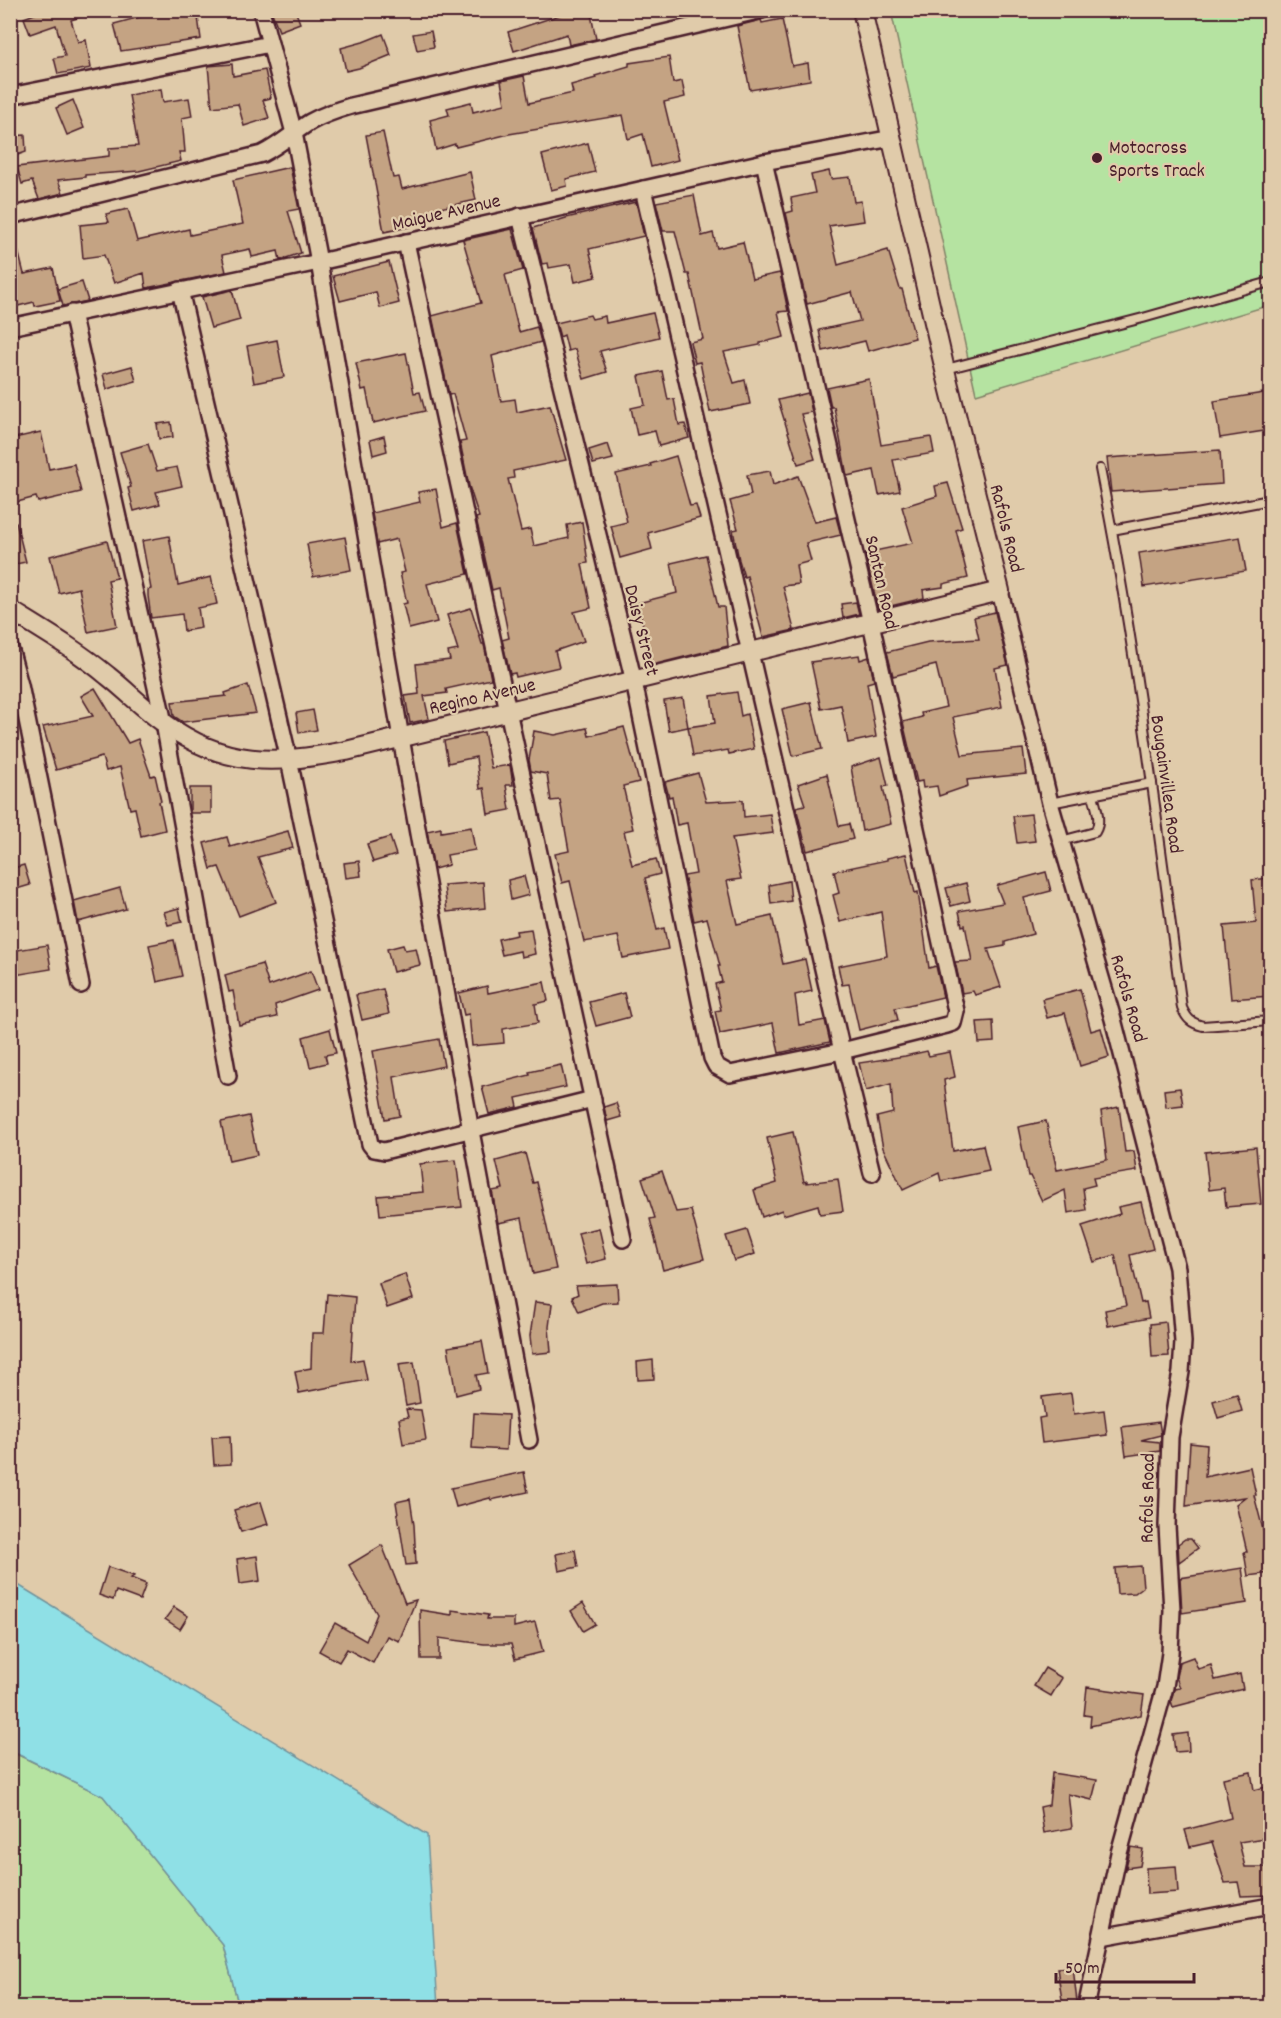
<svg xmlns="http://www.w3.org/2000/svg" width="1281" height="2018" font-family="Dekko,sans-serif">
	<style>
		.green { fill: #b5e3a1; stroke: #808166; stroke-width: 1.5 }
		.water { fill: #8fe0e6; stroke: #73939b; stroke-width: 1.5 }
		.building { fill: #c4a383; stroke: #4a1f2b; stroke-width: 1.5 }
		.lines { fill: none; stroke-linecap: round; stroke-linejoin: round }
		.service-casing { stroke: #4a1f2b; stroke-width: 12 }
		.minor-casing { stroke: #4a1f2b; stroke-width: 20 }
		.tertiary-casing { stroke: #4a1f2b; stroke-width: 22 }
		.service { stroke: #e0cbaa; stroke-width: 8 }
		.minor { stroke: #e0cbaa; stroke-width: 15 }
		.tertiary { stroke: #e0cbaa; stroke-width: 18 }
		.poi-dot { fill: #4a1f2b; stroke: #e0cbaa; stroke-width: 2 }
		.labels { text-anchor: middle; stroke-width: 4.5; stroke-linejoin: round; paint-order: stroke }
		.poi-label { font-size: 20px; fill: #4a1f2b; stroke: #e0cbaa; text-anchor: start }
		.street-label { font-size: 20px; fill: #4a1f2b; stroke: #e0cbaa }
	</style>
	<rect width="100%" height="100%" fill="#e0cbaa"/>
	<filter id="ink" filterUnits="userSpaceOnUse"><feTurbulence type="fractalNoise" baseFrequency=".0167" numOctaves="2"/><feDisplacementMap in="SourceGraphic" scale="12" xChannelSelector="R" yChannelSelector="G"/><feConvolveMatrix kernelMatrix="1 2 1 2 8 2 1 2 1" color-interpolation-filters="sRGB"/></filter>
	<g filter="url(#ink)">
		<g class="green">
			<polygon points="891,11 1270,11 1270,305 976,394"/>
			<polygon points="10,1751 103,1796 223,1945 239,2007 11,2007"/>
		</g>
		<polygon class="water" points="10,1580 427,1835 438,2007 239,2007 223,1945 103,1796 11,1751"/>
		<g class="building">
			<polygon points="45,10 91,10 92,13 71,20 78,42 86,40 91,68 58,74 54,58 65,56 56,25 30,34 24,18"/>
			<polygon points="167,10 197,10 201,39 121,51 114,24 155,13 155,12"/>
			<polygon points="271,10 295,10 300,23 279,31"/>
			<polygon points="562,10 590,10 596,39 569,45 567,34 514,51 508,32 563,14"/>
			<polygon points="782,19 792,66 808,63 810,80 750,90 737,26 761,20 762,23"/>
			<polygon points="431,31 434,47 417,50 413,34"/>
			<polygon points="383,34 391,55 359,68 346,71 341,48 363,42"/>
			<polygon points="669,57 673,83 682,81 685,97 664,102 678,160 651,167 643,134 628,139 623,115 509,134 456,147 455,144 436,150 430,120 449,115 447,108 471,102 473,112 505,104 501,81 524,76 529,103 573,93 571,85 596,78 595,76 629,66 629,63"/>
			<polygon points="232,64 233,76 265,70 271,98 263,100 269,118 244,126 238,104 212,107 208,66"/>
			<polygon points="161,89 163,102 189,98 192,116 182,118 185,152 179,152 181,161 139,171 85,175 85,177 58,180 63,193 39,199 32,181 22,184 17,167 109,156 109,148 138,146 129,95"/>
			<polygon points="73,100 84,128 67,135 56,108"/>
			<polygon points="383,132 393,178 399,177 402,189 470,172 476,200 435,209 436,214 408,220 409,227 384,232 366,135"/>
			<polygon points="25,135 26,152 12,157 11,136"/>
			<polygon points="588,143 595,172 566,179 567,186 551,190 542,155"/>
			<polygon points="290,167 299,209 288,211 301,253 280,260 278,251 252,257 250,249 222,255 226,272 146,288 144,273 114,283 104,255 83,258 80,225 109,222 106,214 128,209 137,241 189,229 190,235 243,224 233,180"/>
			<polygon points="829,171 831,179 850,177 854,202 861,201 864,221 829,226 838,265 888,250 900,289 902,289 915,338 868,351 865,341 823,351 819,330 860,321 852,292 807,304 786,213 793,211 791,198 815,193 811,175"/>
			<polygon points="694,195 702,236 713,233 717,248 743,242 752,279 780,273 788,311 778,312 784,337 760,343 760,345 724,352 734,383 745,380 750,404 710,412 700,362 695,363 690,342 703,339 689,274 686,274 675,231 663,231 656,202"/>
			<polygon points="636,202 644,236 589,249 596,277 575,282 571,264 549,268 548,263 542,264 533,228 566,218"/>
			<polygon points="512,229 523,270 505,275 519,332 537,327 541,342 492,356 501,401 515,399 517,412 550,405 566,460 513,471 514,478 508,479 521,531 530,529 534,546 569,538 567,525 582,522 588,563 582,564 591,608 574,612 584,641 555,651 559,667 516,677 515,673 510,674 502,640 509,638 499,588 492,590 476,518 479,517 469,486 460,442 466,441 453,394 449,395 432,316 481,303 463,240"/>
			<polygon points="16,242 24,274 53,268 60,301 35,306 34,302 10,308 10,243"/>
			<polygon points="389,262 399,303 380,308 376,292 340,301 333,276"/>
			<polygon points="82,282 88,301 63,306 58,289"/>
			<polygon points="232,290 240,320 211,328 202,297"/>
			<polygon points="653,313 659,337 600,351 607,372 584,379 575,349 568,351 564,335 560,337 556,323 590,315 592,319 605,316 606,323"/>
			<polygon points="277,340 284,377 254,383 247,346"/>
			<polygon points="406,353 414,393 420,392 425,411 373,423 366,389 362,390 356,363"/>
			<polygon points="132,366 136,381 107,389 103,374"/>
			<polygon points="662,371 668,400 674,399 679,425 685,424 689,438 659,446 655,431 637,435 631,408 645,405 639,376"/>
			<polygon points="869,379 881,445 931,437 934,453 893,460 900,491 879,495 874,470 847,476 834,407 831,407 827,388"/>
			<polygon points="1270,392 1270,430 1220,438 1214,401"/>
			<polygon points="808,393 812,412 801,414 815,459 798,464 778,400"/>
			<polygon points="171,422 173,437 159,439 157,424"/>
			<polygon points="41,432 49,469 74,464 81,492 38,502 36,497 10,504 10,439"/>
			<polygon points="384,436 387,451 373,455 370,440"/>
			<polygon points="148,444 157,471 177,467 182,486 156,492 160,504 134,511 128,488 131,487 120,452"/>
			<polygon points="608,444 613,459 593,464 589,450"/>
			<polygon points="1220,450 1222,484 1111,492 1107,458"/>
			<polygon points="676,456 690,506 696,505 700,518 648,533 652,549 620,558 611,526 627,522 616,474 651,466 650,464"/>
			<polygon points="770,471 773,485 798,476 815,522 836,517 841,535 806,543 811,561 796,565 799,584 783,586 794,630 763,637 747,576 744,577 739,560 733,530 738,529 730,501 751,495 747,475"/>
			<polygon points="948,483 962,528 956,530 968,578 943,584 943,587 923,590 924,598 878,609 865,553 913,543 902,507 937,496 935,486"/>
			<polygon points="436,489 443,527 457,523 468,574 427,584 437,622 409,629 403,604 407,603 400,573 405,572 397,539 377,544 372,513 420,502 418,492"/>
			<polygon points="10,522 16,522 26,562 10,565"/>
			<polygon points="169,536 178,585 211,577 217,604 198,608 201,628 184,631 182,614 151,618 148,596 148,590 151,589 142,541"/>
			<polygon points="345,537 351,570 313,577 307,544"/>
			<polygon points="1240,537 1246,571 1144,587 1139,553"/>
			<polygon points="107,541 117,578 108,580 117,626 88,632 79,588 59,593 50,556"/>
			<polygon points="706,555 718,607 724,607 728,646 652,665 638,603 677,593 671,563"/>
			<polygon points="856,602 859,614 843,618 841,604"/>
			<polygon points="471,608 482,644 484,644 491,679 446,689 447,693 424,696 429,719 410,723 405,696 419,694 416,664 450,660 448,652 458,650 447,615"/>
			<polygon points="995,612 1008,665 995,668 1002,707 953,717 962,755 1023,749 1026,774 967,780 968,786 939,796 937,786 923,788 922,781 917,782 903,722 922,717 921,713 946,707 936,665 893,676 887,652 928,642 979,639 974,617"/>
			<polygon points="859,655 860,660 869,657 874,681 867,683 876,737 848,743 841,705 821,709 811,662"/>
			<polygon points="248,685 256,713 183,722 174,716 172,702 226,696 225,693"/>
			<polygon points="95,688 128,743 138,739 151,776 155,775 161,801 159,802 165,830 141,836 135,808 130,809 120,767 106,771 102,757 56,770 43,727 93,716 81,696"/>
			<polygon points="737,692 741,716 747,714 754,749 729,754 728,750 693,756 688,727 715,723 711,696"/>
			<polygon points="683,698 688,727 669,731 664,701"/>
			<polygon points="811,702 822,749 793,756 782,709"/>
			<polygon points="313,710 317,730 299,733 296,713"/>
			<polygon points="624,727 639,782 623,786 633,829 624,831 632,865 656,859 660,874 645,878 657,930 664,928 668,949 623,958 618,936 584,942 570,881 562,883 555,854 569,851 560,800 551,801 547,774 531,771 529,760 534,731 555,735 587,728 589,736"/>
			<polygon points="484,732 491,768 510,765 513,785 506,785 510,810 488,814 484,788 480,789 476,757 448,763 444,741"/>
			<polygon points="881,757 888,786 883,787 891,824 862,831 851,767"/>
			<polygon points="698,773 706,802 743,800 744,817 770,814 773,833 732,838 741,879 727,881 737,924 772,916 783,964 805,959 812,991 795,995 799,1025 825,1020 830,1042 779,1053 773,1023 720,1034 715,1011 721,1010 715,984 722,982 718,966 720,966 707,918 694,921 684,876 696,874 687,823 677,825 672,796 669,797 665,782"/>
			<polygon points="827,774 839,826 849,824 853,839 807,851 796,807 805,805 798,784"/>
			<rect x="190" y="788" width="21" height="25"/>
			<polygon points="1031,814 1035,841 1017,843 1013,816"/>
			<polygon points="471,827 475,850 447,855 449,865 434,869 427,831 441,828 441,832"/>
			<polygon points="288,831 293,848 258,857 276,902 239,916 219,867 211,869 204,843 227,837 230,847"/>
			<polygon points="390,837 396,855 373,862 367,844"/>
			<polygon points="906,854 915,893 918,892 929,968 936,966 943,997 895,1008 898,1020 859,1030 849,984 842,985 838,966 887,956 881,912 840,922 833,895 839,893 834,871 887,860 887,858"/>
			<polygon points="359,861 361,876 346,878 344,863"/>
			<polygon points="24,865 30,885 10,891 10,869"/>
			<polygon points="1046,872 1051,891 1024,898 1033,934 1005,942 1005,946 988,949 1001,987 975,995 973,991 962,993 955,962 972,961 965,925 962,926 959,911 1003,903 997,888 998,885"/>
			<polygon points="524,876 529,895 511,900 508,880"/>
			<polygon points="1270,878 1270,996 1231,999 1224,926 1256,923 1252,880"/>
			<polygon points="789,881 791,901 771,904 769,885"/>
			<polygon points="483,882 485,908 447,912 444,885"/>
			<polygon points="966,883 970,901 951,906 946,888"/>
			<polygon points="120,888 126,909 78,922 74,901"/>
			<polygon points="179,908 182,922 168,925 164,912"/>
			<polygon points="531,929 535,954 521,957 520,951 502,955 498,939 517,935 516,931"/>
			<polygon points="174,940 182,976 157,982 149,945"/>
			<polygon points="47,945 51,969 15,975 11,951"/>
			<polygon points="403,945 405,950 416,948 420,965 393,972 387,949"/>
			<polygon points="262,964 269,986 311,971 318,990 275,1005 277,1017 239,1025 233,991 229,992 225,975"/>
			<polygon points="544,982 548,1001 535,1004 538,1023 503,1029 504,1043 472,1046 469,1014 464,1015 459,993 487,986 488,993"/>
			<polygon points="383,989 389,1014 362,1020 356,995"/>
			<polygon points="1080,989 1091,1031 1101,1028 1109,1057 1080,1066 1065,1013 1047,1018 1042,999"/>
			<polygon points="624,993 630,1017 596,1026 589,1002"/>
			<polygon points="993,1021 994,1042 979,1043 977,1022"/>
			<polygon points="330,1029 336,1053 325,1055 327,1063 310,1067 303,1037"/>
			<polygon points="439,1039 444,1066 394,1077 400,1116 385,1119 373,1051"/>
			<polygon points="927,1051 929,1056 950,1052 955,1077 944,1080 953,1151 983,1145 989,1171 941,1181 939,1173 903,1190 883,1148 877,1117 893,1113 891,1084 866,1091 859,1063 905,1056"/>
			<polygon points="561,1065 566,1087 516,1098 518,1107 489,1114 482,1087 530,1075 529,1072"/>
			<polygon points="1180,1088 1183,1105 1166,1107 1164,1090"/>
			<polygon points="616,1103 621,1117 607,1121 604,1107"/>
			<polygon points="1119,1107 1125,1152 1134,1151 1137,1171 1093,1178 1095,1185 1083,1188 1086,1210 1068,1213 1065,1190 1042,1201 1030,1176 1028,1176 1018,1127 1046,1121 1057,1170 1107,1160 1101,1111"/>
			<polygon points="249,1116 257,1155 229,1161 221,1122"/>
			<polygon points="793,1132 804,1182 807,1181 807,1183 838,1179 843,1211 820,1214 818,1205 783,1215 782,1210 762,1217 754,1190 777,1183 767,1138"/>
			<polygon points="1256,1147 1261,1204 1226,1207 1224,1188 1209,1190 1205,1152"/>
			<polygon points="525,1153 533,1183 537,1182 556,1269 533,1274 522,1218 498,1223 492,1191 503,1189 496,1161"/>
			<polygon points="456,1160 462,1207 380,1215 378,1196 423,1192 420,1164"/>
			<polygon points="662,1171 676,1212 691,1210 704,1259 663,1270 650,1219 655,1218 642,1178"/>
			<polygon points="1141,1202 1153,1249 1130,1255 1141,1303 1146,1302 1149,1318 1108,1326 1105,1310 1126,1306 1115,1255 1094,1262 1082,1226 1120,1214 1118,1207"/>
			<polygon points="599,1228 606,1259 586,1264 578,1233"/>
			<polygon points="747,1230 755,1254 734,1261 726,1236"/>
			<polygon points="405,1274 413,1299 387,1308 379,1283"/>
			<polygon points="617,1284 618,1302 602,1303 579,1312 572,1297 578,1294 576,1286"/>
			<polygon points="327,1294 355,1297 351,1361 363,1359 367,1380 299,1393 295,1371 311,1368 312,1333 324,1333"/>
			<polygon points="535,1302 552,1304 549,1327 551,1352 532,1354 530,1336"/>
			<polygon points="1166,1322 1169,1356 1152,1357 1150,1324"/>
			<polygon points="482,1341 488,1373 476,1375 479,1389 456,1395 448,1347"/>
			<polygon points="653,1360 654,1379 638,1380 637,1362"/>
			<polygon points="414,1362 420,1403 406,1406 399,1364"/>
			<polygon points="1071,1393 1074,1414 1104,1410 1107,1435 1042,1443 1039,1418 1045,1417 1042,1397"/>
			<polygon points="1237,1394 1242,1411 1218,1418 1213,1401"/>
			<polygon points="406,1409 421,1410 426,1440 403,1444 399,1419 408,1417"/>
			<polygon points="474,1413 508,1415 506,1450 472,1448"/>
			<polygon points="1159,1422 1161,1435 1141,1440 1160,1442 1160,1451 1126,1456 1122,1427"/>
			<polygon points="230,1436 231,1464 214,1465 212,1437"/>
			<polygon points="1190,1443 1207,1445 1205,1477 1250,1467 1256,1495 1254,1495 1268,1549 1270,1548 1270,1573 1248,1576 1244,1552 1247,1552 1236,1504 1245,1497 1186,1506"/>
			<polygon points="524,1472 528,1492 491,1500 490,1498 456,1507 451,1488"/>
			<polygon points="410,1499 414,1525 416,1564 406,1565 396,1502"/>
			<polygon points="261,1502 268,1524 241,1532 234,1510"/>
			<polygon points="1185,1539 1191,1539 1198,1548 1179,1562 1178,1544"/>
			<polygon points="382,1545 405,1603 416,1600 399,1641 387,1636 373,1663 347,1649 339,1662 319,1651 335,1623 366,1641 377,1614 349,1565"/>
			<polygon points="575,1550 578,1567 559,1571 556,1554"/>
			<polygon points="257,1556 260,1581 240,1584 237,1559"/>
			<polygon points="1141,1566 1143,1587 1135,1593 1117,1594 1115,1568"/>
			<polygon points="108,1567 134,1576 131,1578 146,1584 140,1600 116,1591 113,1600 99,1595"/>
			<polygon points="1242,1568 1247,1603 1182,1613 1180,1578"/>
			<polygon points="583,1603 595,1624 583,1631 571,1611"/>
			<polygon points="174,1607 188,1616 180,1629 165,1619"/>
			<polygon points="420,1610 452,1615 452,1610 488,1615 487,1619 514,1619 514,1627 535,1622 543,1652 515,1659 511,1644 484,1644 439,1638 439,1659 421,1659"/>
			<polygon points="1193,1657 1198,1669 1211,1665 1215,1680 1240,1674 1243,1689 1173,1707 1171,1701 1174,1689 1180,1688 1176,1677 1179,1662"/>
			<polygon points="1045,1668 1062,1678 1051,1696 1034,1686"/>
			<polygon points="1087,1687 1144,1695 1141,1715 1090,1726 1091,1716 1084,1715"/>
			<polygon points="1188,1733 1189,1751 1175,1752 1173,1735"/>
			<polygon points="1251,1772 1254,1790 1270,1786 1270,1837 1239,1842 1245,1867 1270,1867 1269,1895 1241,1896 1238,1882 1225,1883 1212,1842 1190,1847 1185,1830 1231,1818 1223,1778"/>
			<polygon points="1052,1773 1097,1780 1092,1800 1068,1794 1072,1828 1044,1833 1040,1807 1049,1805"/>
			<polygon points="1131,1847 1143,1849 1140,1866 1126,1868"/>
			<polygon points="1176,1866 1178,1892 1147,1894 1146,1868"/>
			<polygon points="1073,1967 1077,2002 1063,2006 1057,1968"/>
		</g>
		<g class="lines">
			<g class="service-casing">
				<g id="service">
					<polyline points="946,369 1143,318 1270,282"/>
					<path d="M 1100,469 C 1136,647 1158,828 1182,1008 C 1187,1019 1191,1023 1203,1026 L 1270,1021"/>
					<polyline points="1112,530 1270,500"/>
					<polyline points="1050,803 1152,783"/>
					<path d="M 1061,841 L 1095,832 C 1102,821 1096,807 1093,795"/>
				</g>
			</g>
			<g class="minor-casing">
				<g id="minor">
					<polyline points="261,10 294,133 319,262 401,738 471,1131 529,1440"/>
					<polyline points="10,96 270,44"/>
					<polyline points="643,189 842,1051 872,1173"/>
					<path d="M 10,216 L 262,154 C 280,145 294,132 310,122 C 323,115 337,110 351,106 L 762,10"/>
					<polyline points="520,216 634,682 712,1058 716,1066 730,1074 842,1051 947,1025 953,1023 956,1011 871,623 764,162"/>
					<polyline points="406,242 623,1239"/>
					<polyline points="180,290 289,760 370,1144 374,1149 384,1151 593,1099"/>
					<polyline points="72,313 164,723 228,1076"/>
					<polyline points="10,327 319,262 764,162 892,138"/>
					<polyline points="1000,591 1050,803 1113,1019 1177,1268 1183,1342 1181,1372 1170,1437 1167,1526 1172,1610 1170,1653 1165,1687 1119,1853 1086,2008"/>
					<polyline points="10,648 20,685 81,985"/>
					<polyline points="1101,1937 1270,1906"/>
				</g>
			</g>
			<g class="tertiary-casing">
				<path id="tertiary" d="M 10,610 C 44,631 78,651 108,676 C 127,691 144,709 164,723 C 226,768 274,764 346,751 L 1000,591 L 945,370 L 862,10"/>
			</g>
			<use href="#service" class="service"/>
			<use href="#minor" class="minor"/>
			<use href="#tertiary" class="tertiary"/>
		</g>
	</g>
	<circle class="poi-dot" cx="1097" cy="158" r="6"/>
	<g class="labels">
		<g class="poi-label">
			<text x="1109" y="153">Motocross<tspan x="1109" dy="23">Sports Track</tspan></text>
		</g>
		<g class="street-label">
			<text transform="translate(446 211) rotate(-13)" y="7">Maigue Avenue</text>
			<text transform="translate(1008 528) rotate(76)" y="7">Rafols Road</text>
			<text transform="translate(883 582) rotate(77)" y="7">Santan Road</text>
			<text transform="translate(643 630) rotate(76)" y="7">Daisy Street</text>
			<text transform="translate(482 695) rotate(-13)" y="7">Regino Avenue</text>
			<text transform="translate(1168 784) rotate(82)" y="7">Bougainvillea Road</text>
			<text transform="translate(1130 998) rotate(74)" y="7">Rafols Road</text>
			<text transform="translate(1146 1498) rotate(-89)" y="7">Rafols Road</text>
		</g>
	</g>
	<rect width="1281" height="2018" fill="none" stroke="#e0cbaa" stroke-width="36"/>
	<rect x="18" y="18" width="1245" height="1982" fill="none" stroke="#4a1f2b" stroke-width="2" filter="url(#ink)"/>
	<path d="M1056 1973v9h138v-9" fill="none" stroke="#4a1f2b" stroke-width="3"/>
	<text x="1065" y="1973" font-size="18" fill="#4a1f2b" stroke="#e0cbaa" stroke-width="4.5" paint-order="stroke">50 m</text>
</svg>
